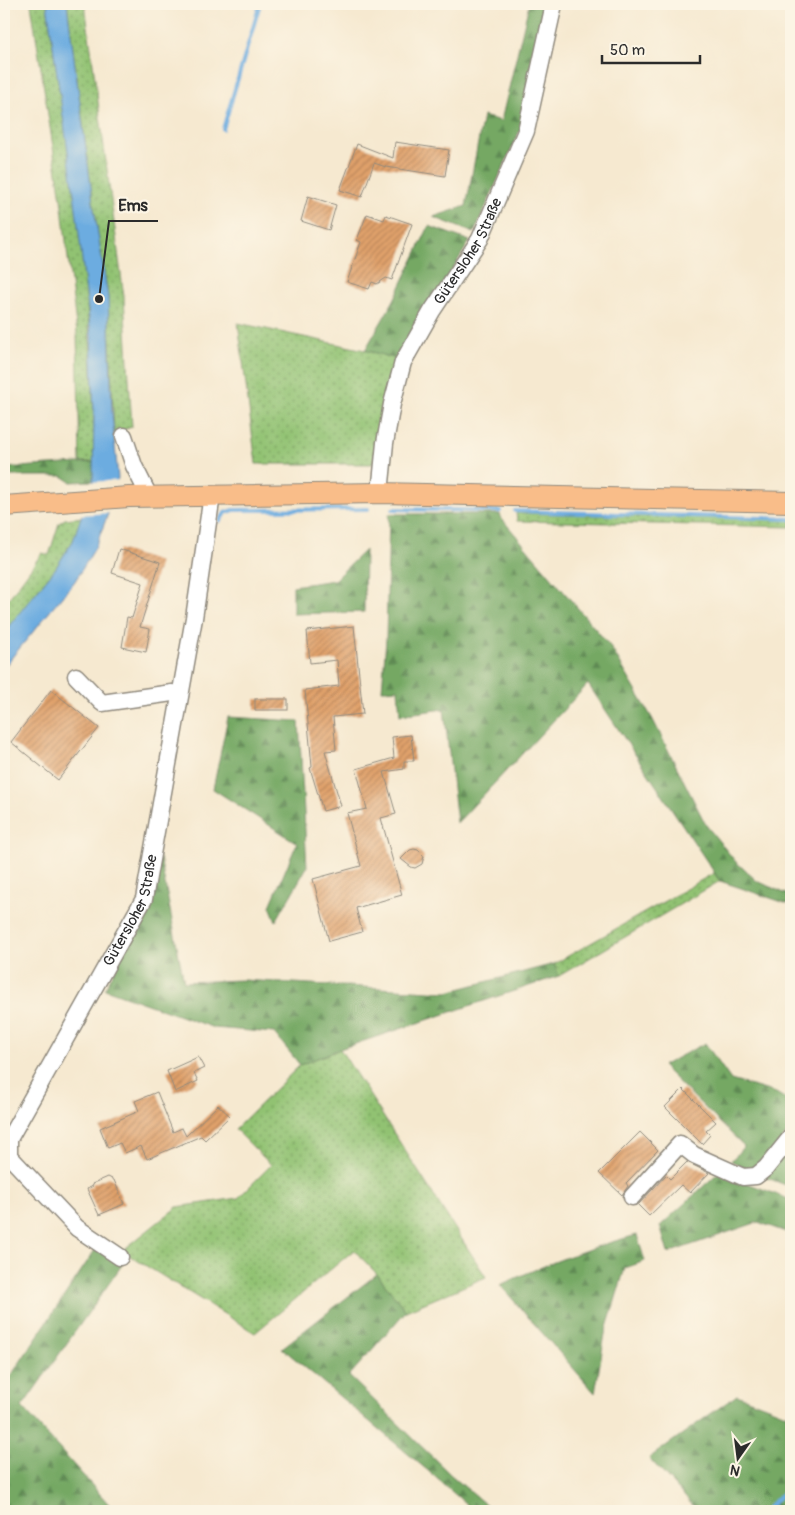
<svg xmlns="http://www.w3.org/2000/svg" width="795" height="1515" font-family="Pangolin,sans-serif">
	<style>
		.grass { fill: url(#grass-dots); stroke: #5e764e }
		.forest { fill: url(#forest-firs); stroke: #506a48 }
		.water { fill: #6cace0; stroke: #4c6c86 }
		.pier { fill: #f6e9d0 }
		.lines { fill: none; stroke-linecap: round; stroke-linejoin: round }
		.stream { stroke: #6cace0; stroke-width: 4 }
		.building { fill: url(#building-hatch) }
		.minor-casing { stroke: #908a7e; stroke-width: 19 }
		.major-casing { stroke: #908a7e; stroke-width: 22 }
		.minor { stroke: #fff; stroke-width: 16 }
		.major { stroke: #f9bd89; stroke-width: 20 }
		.labels { text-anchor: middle; stroke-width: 4.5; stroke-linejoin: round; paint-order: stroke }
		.street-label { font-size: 15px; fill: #2b2b2b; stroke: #fcf5e5 }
		.leader { fill: none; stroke: #2b2b2b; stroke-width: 2 }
		.callout-dot { fill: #2b2b2b; stroke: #fcf5e5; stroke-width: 2 }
		.callout-label { font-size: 16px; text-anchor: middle; font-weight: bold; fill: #2b2b2b; stroke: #fcf5e5; stroke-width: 4.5; stroke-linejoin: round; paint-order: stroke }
	</style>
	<defs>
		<pattern id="grass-dots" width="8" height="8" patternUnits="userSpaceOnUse" patternTransform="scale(1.25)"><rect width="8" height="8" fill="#91c272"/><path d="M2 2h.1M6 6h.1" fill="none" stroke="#779e5e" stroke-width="1.8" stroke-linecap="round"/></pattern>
		<pattern id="forest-firs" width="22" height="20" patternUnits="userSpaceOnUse" patternTransform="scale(1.25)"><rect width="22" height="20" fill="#74a864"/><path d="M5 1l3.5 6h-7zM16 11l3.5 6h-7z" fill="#5f8953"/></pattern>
		<pattern id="building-hatch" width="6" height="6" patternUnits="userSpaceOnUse" patternTransform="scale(1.25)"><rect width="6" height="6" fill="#e0a16b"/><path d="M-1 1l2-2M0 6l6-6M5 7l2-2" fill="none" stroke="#b68358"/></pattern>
	</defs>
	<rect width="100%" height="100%" fill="#fcf5e5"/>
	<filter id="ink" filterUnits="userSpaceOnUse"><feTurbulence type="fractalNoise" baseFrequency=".02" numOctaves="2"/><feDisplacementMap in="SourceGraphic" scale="10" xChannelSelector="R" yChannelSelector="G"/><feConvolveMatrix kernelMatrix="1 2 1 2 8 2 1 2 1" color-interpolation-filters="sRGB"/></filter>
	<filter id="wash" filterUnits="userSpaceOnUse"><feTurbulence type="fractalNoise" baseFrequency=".0096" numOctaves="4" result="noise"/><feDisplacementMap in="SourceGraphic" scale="20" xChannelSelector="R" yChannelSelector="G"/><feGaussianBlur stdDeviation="1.12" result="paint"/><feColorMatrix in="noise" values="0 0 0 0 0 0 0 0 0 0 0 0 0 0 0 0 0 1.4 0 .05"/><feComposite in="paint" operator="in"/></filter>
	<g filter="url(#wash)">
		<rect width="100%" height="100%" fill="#f6e9d0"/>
		<g class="grass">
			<path d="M 31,4 L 47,4 C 68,156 96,308 94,462 L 80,462 L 77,334 L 61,199 Z"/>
			<polygon points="67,4 85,4 124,297 132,427 114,433 108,297 93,202"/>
			<polygon points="238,323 365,350 397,359 382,401 373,464 256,464"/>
			<polygon points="516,513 791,520 791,527 517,521"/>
			<polygon points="82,517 73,541 55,569 4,632 4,605 42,553 49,555 59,523 65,519"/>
			<polygon points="714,873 720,881 559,976 554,964"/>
			<polygon points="340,1049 486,1277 406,1311 377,1274 354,1250 255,1333 122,1251 177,1207 238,1198 271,1165 235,1129 300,1065"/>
		</g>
		<g class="forest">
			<polygon points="529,4 545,4 521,128 474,233 433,217 466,206 483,116 501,121"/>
			<polygon points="429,226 470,241 397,359 365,350 394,300"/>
			<polygon points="94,462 93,481 71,482 62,476 4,476 4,468"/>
			<polygon points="389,514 500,514 502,519 610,646 652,718 706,825 735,861 757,881 791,896 791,905 720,881 588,684 457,823 444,709 400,715 398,689 382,690 386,639"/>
			<polygon points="365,550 364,612 293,614 293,586 334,580"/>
			<polygon points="228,717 299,721 307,867 276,921 270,906 297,843 213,789"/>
			<polygon points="160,858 184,982 243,980 447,992 554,964 559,976 340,1049 300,1065 274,1033 214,1028 105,989 151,899"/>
			<polygon points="705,1043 731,1080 776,1093 791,1102 791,1128 762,1166 755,1171 731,1161 744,1146 662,1066"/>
			<polygon points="791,1145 791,1187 762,1176"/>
			<polygon points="719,1172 791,1200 791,1234 758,1222 668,1253 660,1226"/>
			<path d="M 637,1235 L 645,1261 L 625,1268 L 605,1334 L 595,1393 L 500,1285 C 544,1265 590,1247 637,1235 Z"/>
			<polygon points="97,1247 122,1265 22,1407 115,1511 6,1511 4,1508 4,1386"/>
			<polygon points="377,1274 406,1311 349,1376 451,1475 493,1511 474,1511 433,1475 282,1348"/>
			<polygon points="737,1395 791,1416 791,1501 782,1511 698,1511 649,1458"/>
		</g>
		<polygon class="water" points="47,4 67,4 93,202 108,297 112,413 118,478 108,514 95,548 75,581 4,667 4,632 55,569 73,541 93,481 94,413 91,335 75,201"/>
		<polygon class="pier" points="120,480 111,513 79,515 90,482"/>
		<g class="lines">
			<g class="stream">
				<polyline points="223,129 260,4"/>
				<polyline points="393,509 500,511"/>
				<polyline points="515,511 791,519"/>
				<polyline points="220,521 225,513 234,510 368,509"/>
				<polyline points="765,1511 791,1485"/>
			</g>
		</g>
		<g id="blocks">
			<g class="building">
				<polygon points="395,142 449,150 445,176 386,167 374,163 362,197 340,190 357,144 393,158"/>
				<polygon points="308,196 336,205 329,230 301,221"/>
				<polygon points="367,214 384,220 386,215 412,224 392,280 386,278 377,284 372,282 369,289 347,282 361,242 357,240"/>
				<polygon points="119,549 160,562 140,627 150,629 146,652 122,647 127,617 132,618 143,583 112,573"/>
				<polygon points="354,626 363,714 333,717 336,750 325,751 341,806 323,811 310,768 312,767 305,690 339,686 337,660 310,663 307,631"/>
				<polygon points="51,690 99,728 58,780 11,742"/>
				<rect x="255" y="699" width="33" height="11"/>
				<polygon points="411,735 414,761 404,761 404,769 384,772 396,814 381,818 402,895 356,908 362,932 329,941 313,879 361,866 347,813 367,809 356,769 394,758 392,737"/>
				<polygon points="414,849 418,850 424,856 422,864 415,868 411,867 401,859 410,850"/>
				<polygon points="198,1057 204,1068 194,1073 198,1081 175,1092 167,1071"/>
				<polygon points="683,1089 716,1122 706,1131 710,1135 702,1144 665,1107"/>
				<polygon points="157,1092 173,1132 182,1128 186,1136 218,1105 230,1116 205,1140 201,1136 147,1159 141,1146 125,1153 120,1143 108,1148 100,1128 139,1111 135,1101"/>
				<polygon points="640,1132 658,1150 626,1183 628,1186 622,1195 599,1173"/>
				<polygon points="687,1162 709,1173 690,1193 681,1185 649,1216 638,1205 666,1175 670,1179"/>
				<polygon points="108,1177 114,1180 124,1204 99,1215 87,1189 93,1186 92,1184"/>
			</g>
		</g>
	</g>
	<g filter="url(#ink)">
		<use href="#blocks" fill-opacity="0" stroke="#908a7e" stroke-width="1"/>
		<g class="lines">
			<g class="minor-casing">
				<g id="minor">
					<polyline points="124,436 134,466 149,496"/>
					<path id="s1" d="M 380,493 L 385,443 L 392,404 L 403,362 L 432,311 L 480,239 L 526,131 L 554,4"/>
					<polyline points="76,676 102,703 172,693 180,695"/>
					<polyline points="632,1197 680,1144 694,1155 743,1177 756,1176 766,1168 791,1137"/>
					<path id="s2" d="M 120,1257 L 77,1228 L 9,1156 L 9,1139 L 144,899 L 194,618 L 212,495"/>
				</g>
			</g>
			<g class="major-casing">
				<polyline id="major" points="4,506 129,497 380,493 791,502"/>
			</g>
			<use href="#minor" class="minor"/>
			<use href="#major" class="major"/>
		</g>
	</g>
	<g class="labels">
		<g class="street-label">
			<text dy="5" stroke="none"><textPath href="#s1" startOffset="262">Gütersloher Straße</textPath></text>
			<text dy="5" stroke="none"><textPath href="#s2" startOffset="428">Gütersloher Straße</textPath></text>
		</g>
	</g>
	<path class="leader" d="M99 299L109 221H158"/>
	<circle class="callout-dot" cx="99" cy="299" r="5"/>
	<g class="callout-label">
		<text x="133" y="211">Ems</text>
	</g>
	<rect width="795" height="1515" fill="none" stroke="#fcf5e5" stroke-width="20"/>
	<g transform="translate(738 1458) rotate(194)" stroke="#fcf5e5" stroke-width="4" paint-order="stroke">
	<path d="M0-4L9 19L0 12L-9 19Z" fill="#2b2b2b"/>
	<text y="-8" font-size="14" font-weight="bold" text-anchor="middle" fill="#2b2b2b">N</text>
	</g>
	<path d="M602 55v8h98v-8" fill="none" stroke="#2b2b2b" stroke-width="2.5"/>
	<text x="610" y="55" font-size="15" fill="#2b2b2b" stroke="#fcf5e5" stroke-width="4" paint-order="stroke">50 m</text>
</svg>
